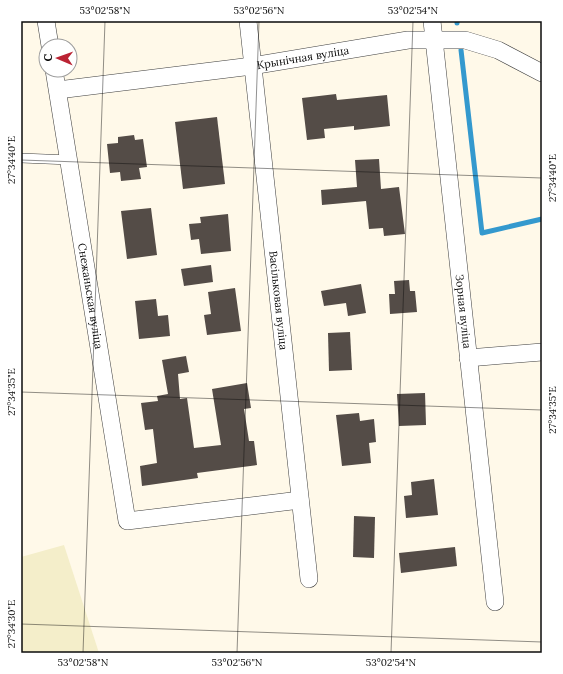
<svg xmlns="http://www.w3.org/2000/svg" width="563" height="674" font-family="Lora,serif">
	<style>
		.farmland { fill: #f4eeca }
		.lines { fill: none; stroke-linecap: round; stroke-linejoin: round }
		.stream { stroke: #3499ce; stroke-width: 5 }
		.building { fill: #544c47 }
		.service-casing { stroke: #3e3e3e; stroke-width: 10 }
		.minor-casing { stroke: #3e3e3e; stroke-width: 18 }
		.service { stroke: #fff; stroke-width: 9 }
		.minor { stroke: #fff; stroke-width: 17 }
		.ticks { fill: none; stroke: #0b0b0b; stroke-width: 1; stroke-opacity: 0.45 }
		.labels { text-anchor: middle; stroke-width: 4; stroke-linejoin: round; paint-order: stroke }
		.street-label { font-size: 11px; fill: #0b0b0b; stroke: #fff }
		.neatline { fill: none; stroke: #0b0b0b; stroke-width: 1.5 }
		.ticks-label { font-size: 10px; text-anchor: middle; fill: #0b0b0b }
	</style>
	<rect width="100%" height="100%" fill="#fff9e9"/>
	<polygon class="farmland" points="64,545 99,653 21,653 21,557"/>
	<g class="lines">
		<g class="stream">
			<polyline points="457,21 457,23"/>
			<polyline points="461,50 482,233 542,219"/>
		</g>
	</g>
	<g class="building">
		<polygon points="336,94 337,100 387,95 390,126 354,130 354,126 324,129 325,138 307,140 302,98"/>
		<polygon points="217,117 225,184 183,189 175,122"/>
		<polygon points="134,135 135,140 143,139 147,167 139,168 141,179 121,181 120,172 110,173 107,144 118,143 118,137"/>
		<polygon points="379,159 381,189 399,187 405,234 384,236 383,228 369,229 366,201 322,205 321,190 357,187 355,160"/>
		<polygon points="151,208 157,255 127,259 121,211"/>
		<polygon points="228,214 231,251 201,254 199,239 191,240 189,224 201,223 200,217"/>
		<polygon points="211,265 213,282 184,286 181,269"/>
		<polygon points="409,280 410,291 415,291 417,312 390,314 389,294 395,294 394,281"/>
		<polygon points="361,284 366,313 348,316 346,303 324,306 321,291"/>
		<polygon points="235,288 241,331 207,335 204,315 211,314 208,292"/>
		<polygon points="156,299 158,316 168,315 170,336 139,339 135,301"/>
		<polygon points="350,332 352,370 329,371 328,333"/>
		<polygon points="186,356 189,372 178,374 180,399 187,398 194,448 221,445 212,389 247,383 251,408 244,409 249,441 254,441 257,465 197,473 198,478 142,486 140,466 157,463 153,429 145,430 141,403 158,401 157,396 168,394 162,360"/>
		<polygon points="425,393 426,425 399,426 397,394"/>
		<polygon points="359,413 360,421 374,419 376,442 369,443 371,463 342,466 336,415"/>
		<polygon points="434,479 438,515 406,518 404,496 412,495 411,482"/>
		<polygon points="354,516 375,517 374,558 353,557"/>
		<polygon points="455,547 457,566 401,573 399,553"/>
	</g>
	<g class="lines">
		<g class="service-casing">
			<polyline id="service" points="21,158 70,160"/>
		</g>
		<g class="minor-casing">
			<g id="minor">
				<polyline points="46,21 50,46"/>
				<path id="s1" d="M 248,21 L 309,579"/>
				<path id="s2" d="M 432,21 L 495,602"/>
				<path id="s3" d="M 54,70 L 127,521 L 300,500"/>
				<path id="s4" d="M 58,90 L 252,66 L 408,40 L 465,40 L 498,50 L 542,73"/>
				<polyline points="468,358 542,352"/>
			</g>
		</g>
		<use href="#service" class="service"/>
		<use href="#minor" class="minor"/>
	</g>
	<path class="ticks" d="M 21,160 L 542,178M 21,392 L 542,410M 21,624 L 542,642M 83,653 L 105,21M 237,653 L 259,21M 391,653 L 413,21"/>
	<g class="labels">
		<g class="street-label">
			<text dy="4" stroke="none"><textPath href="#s4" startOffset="247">Крынічная вуліца</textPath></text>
			<text dy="4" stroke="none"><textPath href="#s3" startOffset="229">Снежаньская вуліца</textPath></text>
			<text dy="4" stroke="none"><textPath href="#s1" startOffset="281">Васільковая вуліца</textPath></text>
			<text dy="4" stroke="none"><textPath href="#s2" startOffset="292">Зорная вуліца</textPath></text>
		</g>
	</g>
	<rect width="563" height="674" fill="none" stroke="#ffffff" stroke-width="44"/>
	<g transform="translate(58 58) rotate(272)"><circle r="19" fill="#ffffff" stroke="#9d9d9d"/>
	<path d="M0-3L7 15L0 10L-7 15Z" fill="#bb2333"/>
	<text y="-6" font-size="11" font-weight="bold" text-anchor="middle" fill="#0b0b0b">С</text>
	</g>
	<rect x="22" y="22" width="519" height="630" class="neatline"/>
	<g class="ticks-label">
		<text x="105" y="14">53°02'58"N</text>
		<text x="259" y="14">53°02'56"N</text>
		<text x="413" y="14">53°02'54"N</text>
		<text transform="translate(11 160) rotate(-90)" y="4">27°34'40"E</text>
		<text transform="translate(552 178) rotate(-90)" y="4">27°34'40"E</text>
		<text transform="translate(11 392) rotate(-90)" y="4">27°34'35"E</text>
		<text transform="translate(552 410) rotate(-90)" y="4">27°34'35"E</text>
		<text transform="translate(11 624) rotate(-90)" y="4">27°34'30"E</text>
		<text x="83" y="666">53°02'58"N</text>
		<text x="237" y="666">53°02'56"N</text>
		<text x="391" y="666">53°02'54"N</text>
	</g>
</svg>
